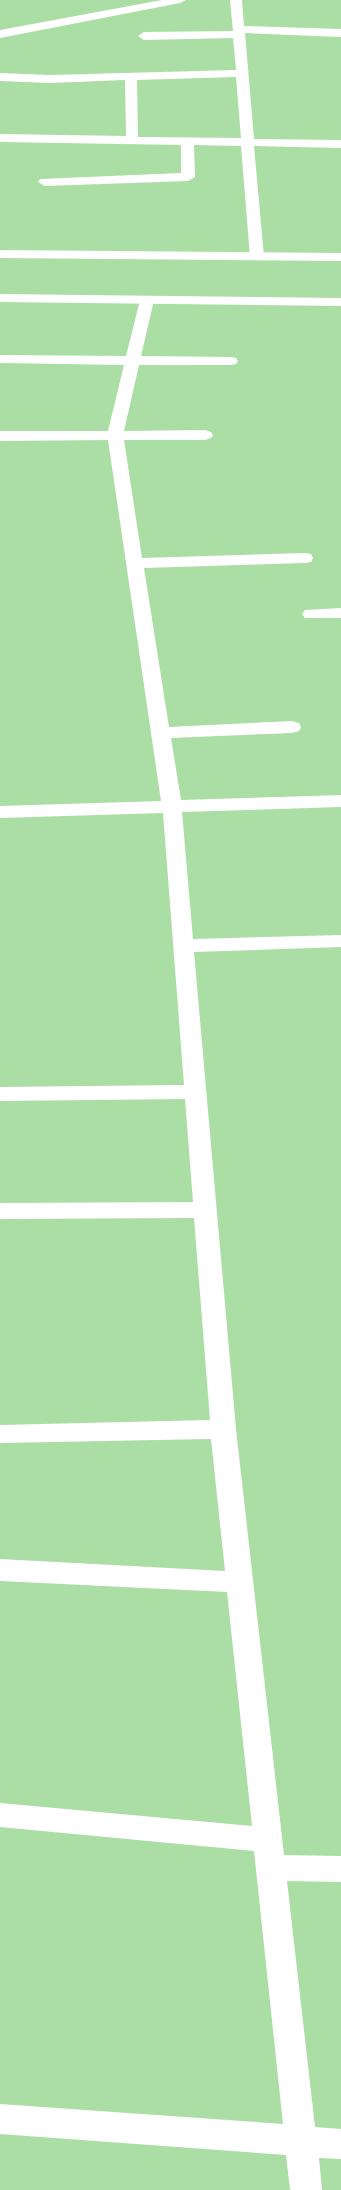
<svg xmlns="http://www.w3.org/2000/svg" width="341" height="2190" font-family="'DM Sans',sans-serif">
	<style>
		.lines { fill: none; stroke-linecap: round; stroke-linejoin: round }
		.minor { fill: #fff; fill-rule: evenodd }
		.tertiary { fill: #fff; fill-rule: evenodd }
	</style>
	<rect width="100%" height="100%" fill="#abdea4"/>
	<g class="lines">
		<g class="minor">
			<polygon points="162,0 186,0 180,3 0,38 0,30"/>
			<path d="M 230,0 L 242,0 L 244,26 L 341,29 L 341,37 L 245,33 L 254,139 L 341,140 L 341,148 L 254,146 L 264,257 L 262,260 L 252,260 L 250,257 L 241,146 L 194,145 L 195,177 L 188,181 L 45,186 L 38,182 L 40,179 L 181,173 L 181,145 L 0,142 L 0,134 L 126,136 L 125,80 L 50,83 L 0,81 L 0,73 L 50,75 L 236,70 L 233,38 L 144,40 L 138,36 L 144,32 L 233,31 ZM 236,77 L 241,138 L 138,137 L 137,80 Z"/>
			<polygon points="147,296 152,297 154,300 141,356 231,357 236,358 238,361 236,364 231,365 139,365 124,431 205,430 211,432 213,435 211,438 205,440 124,440 142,558 305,553 311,554 313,558 311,562 305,563 144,568 169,727 292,721 299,723 301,727 299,731 292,733 171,738 181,800 341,795 341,807 182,812 193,939 341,935 341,947 194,952 236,1429 284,1855 341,1856 341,1882 287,1881 315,2127 341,2129 341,2159 319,2158 322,2190 290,2190 286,2155 0,2134 0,2104 283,2124 254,1851 0,1827 0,1803 252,1826 227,1592 0,1581 0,1559 225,1571 211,1439 0,1443 0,1425 210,1420 194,1218 0,1219 0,1203 193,1202 185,1099 0,1101 0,1087 184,1085 163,813 0,818 0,806 161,801 108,440 0,441 0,431 108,431 124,365 0,363 0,355 126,356 140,300 142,297"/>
			<polygon points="341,608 341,618 305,618 302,614 305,610"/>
		</g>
		<g class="tertiary">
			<polygon points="0,250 341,253 341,261 0,258"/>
			<polygon points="0,294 341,298 341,306 0,302"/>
		</g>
	</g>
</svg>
